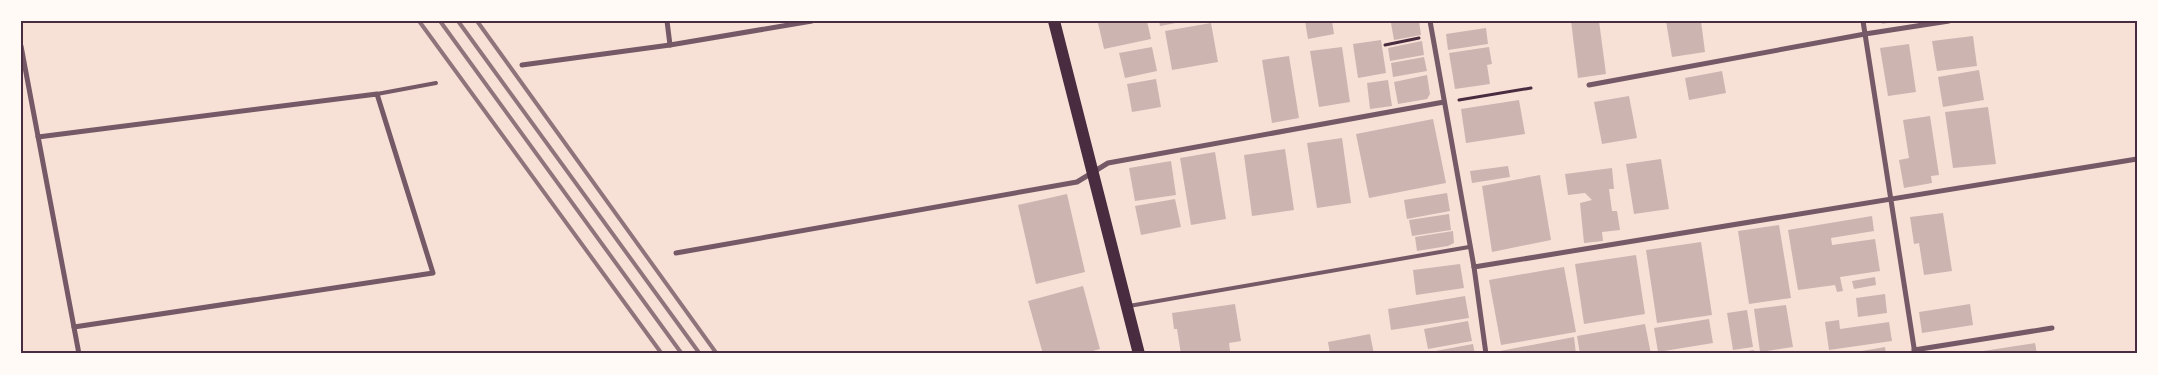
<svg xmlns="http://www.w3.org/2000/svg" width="2158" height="375" font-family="'Open Sans',sans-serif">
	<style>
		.building { fill: #ccb4b1 }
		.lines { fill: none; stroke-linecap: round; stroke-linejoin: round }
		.path { stroke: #4a2c40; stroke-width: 3 }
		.service { stroke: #755966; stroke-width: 4 }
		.minor { stroke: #755966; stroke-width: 5 }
		.primary { stroke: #4a2c40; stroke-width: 12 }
		.rail { stroke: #8f747c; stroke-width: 4 }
		.neatline { fill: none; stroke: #4a2c40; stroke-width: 2 }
	</style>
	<rect width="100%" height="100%" fill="#f7e1d7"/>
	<g class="building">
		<polygon points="1107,21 1147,21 1151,39 1104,49 1098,23"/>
		<polygon points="1159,21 1181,21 1181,22 1160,26"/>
		<polygon points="1305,21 1332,21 1334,34 1308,39"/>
		<polygon points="1399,21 1419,21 1421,35 1394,40 1391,23"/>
		<polygon points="1571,21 1599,21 1606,74 1578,78"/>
		<polygon points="1666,21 1701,21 1705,52 1672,57"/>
		<polygon points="1881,21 1894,21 1894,22 1882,24"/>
		<polygon points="1211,23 1218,62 1172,70 1165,31"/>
		<polygon points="1486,28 1488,44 1448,50 1446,34"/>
		<polygon points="1973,36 1977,66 1937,71 1932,41"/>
		<polygon points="1381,40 1386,73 1358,78 1353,44"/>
		<polygon points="1422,41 1424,55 1390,61 1388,48"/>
		<polygon points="1909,44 1916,92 1888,96 1880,48"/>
		<polygon points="1152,47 1157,71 1125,78 1119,53"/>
		<polygon points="1342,47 1350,102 1319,107 1310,51"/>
		<polygon points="1489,47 1492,64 1487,65 1490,84 1455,89 1449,53"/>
		<polygon points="1289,56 1299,118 1272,123 1262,60"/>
		<polygon points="1424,57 1427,71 1393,77 1391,63"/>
		<polygon points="1979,70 1984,100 1943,107 1938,77"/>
		<polygon points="1722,71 1726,93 1689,100 1685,78"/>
		<polygon points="1427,75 1430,94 1427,99 1398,104 1394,82"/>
		<polygon points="1156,79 1161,107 1132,112 1127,84"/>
		<polygon points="1388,80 1392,106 1370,109 1367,83"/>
		<polygon points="1629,96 1637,138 1602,144 1594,102"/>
		<polygon points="1519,100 1525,134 1466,143 1461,109"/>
		<polygon points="1988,107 1996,164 1953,168 1945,112"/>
		<polygon points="1930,116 1939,175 1931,176 1932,183 1904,188 1899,160 1909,158 1903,120"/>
		<polygon points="1433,119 1446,183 1369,198 1356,134"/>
		<polygon points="1342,138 1351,203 1317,208 1307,143"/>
		<polygon points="1285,149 1294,210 1252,216 1244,155"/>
		<polygon points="1215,152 1226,219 1191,225 1180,158"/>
		<polygon points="1661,159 1669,209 1634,214 1626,164"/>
		<polygon points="1171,161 1176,195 1135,201 1129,168"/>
		<polygon points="1508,166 1510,177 1472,183 1470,171"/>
		<polygon points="1612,168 1614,189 1609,189 1612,211 1617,211 1620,230 1602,232 1603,241 1584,243 1580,203 1592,200 1585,193 1568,195 1565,174"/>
		<polygon points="1540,175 1551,240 1492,252 1482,186"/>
		<polygon points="1447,193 1450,211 1407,219 1404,200"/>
		<polygon points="1067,194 1085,272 1036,284 1018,205"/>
		<polygon points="1175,199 1181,227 1141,235 1135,206"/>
		<polygon points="1943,213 1952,271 1924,275 1919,243 1914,244 1910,217"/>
		<polygon points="1449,214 1451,230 1412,236 1409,220"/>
		<polygon points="1872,216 1874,231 1831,238 1832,245 1875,239 1880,271 1840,277 1843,291 1837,292 1835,285 1798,290 1788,230"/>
		<polygon points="1779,225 1791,298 1749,304 1738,231"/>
		<polygon points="1453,231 1454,243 1448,246 1417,251 1415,237"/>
		<polygon points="1701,242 1712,315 1657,323 1646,250"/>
		<polygon points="1636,255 1645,314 1584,324 1575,264"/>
		<polygon points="1460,264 1464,288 1416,295 1413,270"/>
		<polygon points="1564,267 1576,332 1501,345 1489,280"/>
		<polygon points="1875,277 1876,285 1854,289 1852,281"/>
		<polygon points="1083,286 1100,349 1082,354 1043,354 1028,301"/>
		<polygon points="1885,294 1887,313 1858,317 1856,298"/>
		<polygon points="1465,296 1469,318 1391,330 1388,309"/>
		<polygon points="1235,304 1241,341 1229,343 1230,351 1216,354 1181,354 1177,329 1174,329 1172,313"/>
		<polygon points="1970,304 1973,325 1922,333 1919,312"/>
		<polygon points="1786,305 1793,347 1760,352 1754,309"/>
		<polygon points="1747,310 1753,347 1733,350 1727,313"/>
		<polygon points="1709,319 1713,343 1658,352 1654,328"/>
		<polygon points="1839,320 1840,329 1889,322 1892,341 1829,350 1825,322"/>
		<polygon points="1468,321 1472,341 1428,349 1424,329"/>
		<polygon points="1645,324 1651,354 1580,354 1577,336"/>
		<polygon points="1370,334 1374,354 1330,354 1328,342"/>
		<polygon points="1574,337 1576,354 1500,354 1500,351"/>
		<polygon points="2035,343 2037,354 1970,354 1970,353"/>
		<polygon points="1473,344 1475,354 1425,354 1425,353"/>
		<polygon points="1885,347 1886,354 1850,354 1850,353"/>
		<polygon points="1754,350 1754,354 1737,354 1737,353"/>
	</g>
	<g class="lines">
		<g class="path">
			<polyline points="1385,45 1419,38"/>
			<polyline points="1459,100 1531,88"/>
		</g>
		<g class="service">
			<polyline points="377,94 436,83"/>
			<polyline points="1129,306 1469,247"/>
		</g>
		<g class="minor">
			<polyline points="667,21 670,45"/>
			<polyline points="1430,21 1474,267 1486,354"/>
			<polyline points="1863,21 1915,354"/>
			<polyline points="21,46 79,354"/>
			<polyline points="522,65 670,45 812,21"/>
			<polyline points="1589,85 1865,34 1949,21"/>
			<polyline points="38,137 377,94 433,273 74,327"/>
			<polyline points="676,253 1077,182 1108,163 1444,102"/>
			<polyline points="1474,267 2137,159"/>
			<polyline points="1914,350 2052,328"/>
		</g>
		<polyline class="primary" points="1054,21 1139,354"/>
		<g class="rail">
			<polyline points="419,21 662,354"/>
			<polyline points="440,21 682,354"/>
			<polyline points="458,21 700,354"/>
			<polyline points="477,21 717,354"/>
		</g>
	</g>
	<rect width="2158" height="375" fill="none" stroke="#fffaf5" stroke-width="45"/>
	<rect x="22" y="22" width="2114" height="330" class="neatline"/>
</svg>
